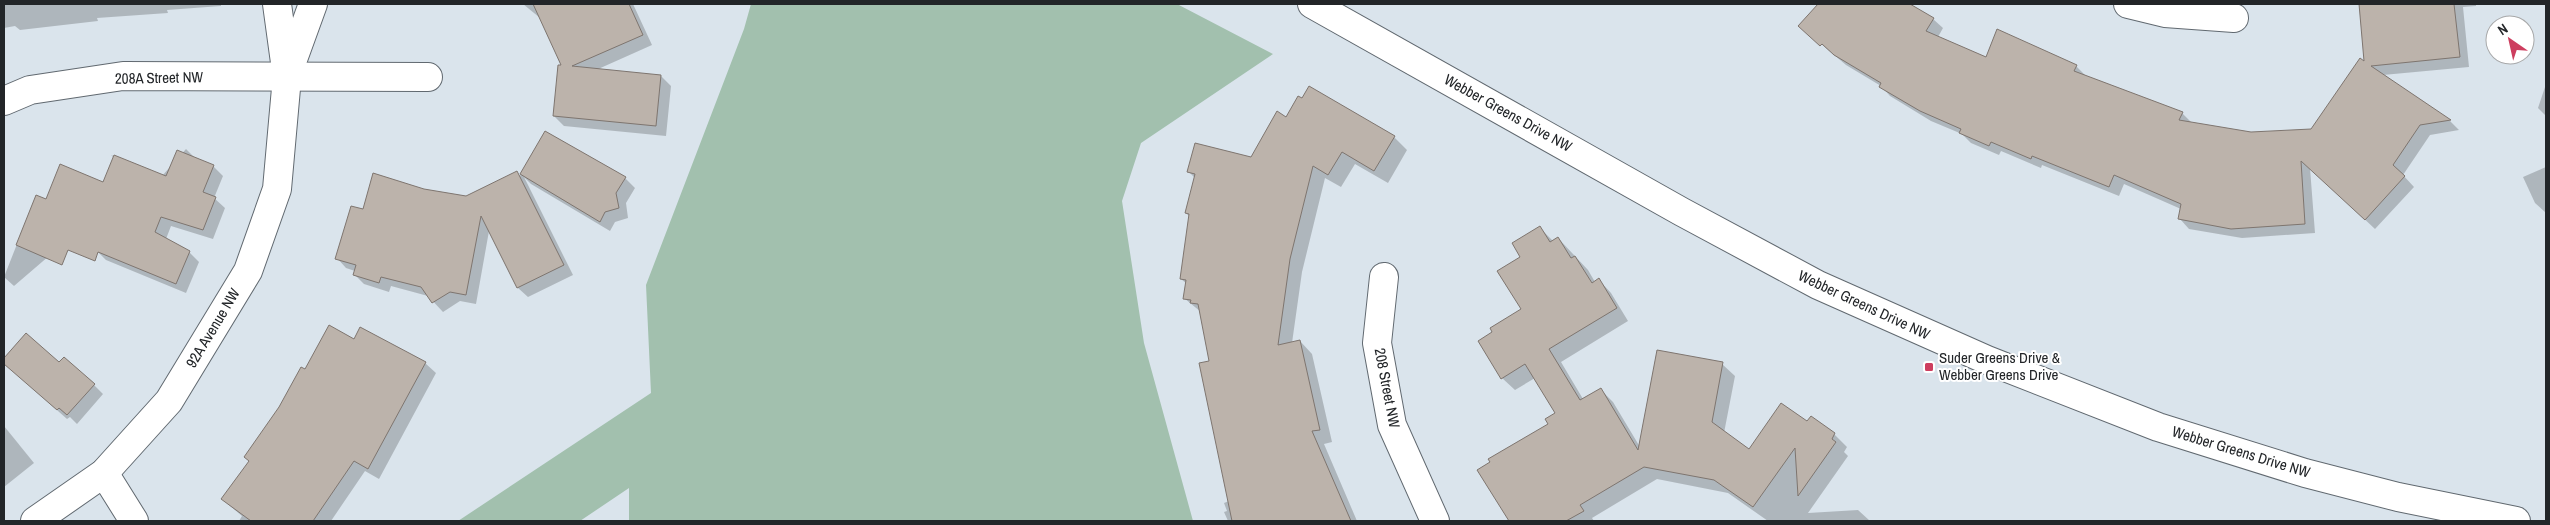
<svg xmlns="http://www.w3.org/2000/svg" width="2550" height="525" font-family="'Archivo Narrow',sans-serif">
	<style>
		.green { fill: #a2c0ae }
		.shadow { fill: #0003 }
		.building { fill: #bcb3ab; stroke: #7e756f }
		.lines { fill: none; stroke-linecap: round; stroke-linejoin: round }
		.minor-casing { stroke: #616970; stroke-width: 30 }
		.major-casing { stroke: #616970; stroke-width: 30 }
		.minor { stroke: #fff; stroke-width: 28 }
		.major { stroke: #fff; stroke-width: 28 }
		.poi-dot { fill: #cd3e5f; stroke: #fff; stroke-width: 2 }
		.labels { text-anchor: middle; stroke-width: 4; stroke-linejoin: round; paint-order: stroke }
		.street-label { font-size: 15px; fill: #222528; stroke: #fff }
		.poi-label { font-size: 15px; fill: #222528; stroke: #fff; text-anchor: start }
	</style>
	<rect width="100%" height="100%" fill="#dae4ec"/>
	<polygon class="green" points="751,4 1177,4 1273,54 1141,143 1122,201 1144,343 1193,521 629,521 629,488 580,521 458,521 651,393 646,285 744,29"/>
	<g class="shadow">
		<polygon points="4,4 221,4 221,6 167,10 168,13 97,18 98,21 20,30 15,26 4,28"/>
		<polygon points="523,4 560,4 545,22"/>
		<polygon points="596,4 633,4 652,45 596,70 661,76 671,86 666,136 564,126 554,116 563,67 544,26"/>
		<polygon points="1820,4 1908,4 1933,19 1943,28 1938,37 1986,58 2076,66 2086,76 2182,113 2192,123 2251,134 2311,130 2366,64 2359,4 2476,4 2476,6 2463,7 2469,67 2383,75 2450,121 2459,130 2430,135 2403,175 2414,187 2375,229 2310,168 2315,233 2242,238 2189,229 2180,219 2181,209 2124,184 2119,196 2042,165 2041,168 2001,151 1999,155 1971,143 1962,134 1931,121 1890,96 1881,86 1846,65 1800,26"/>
		<polygon points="2546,84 2546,116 2538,108"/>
		<polygon points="1286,119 1394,137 1407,150 1388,183 1355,164 1341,187 1325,178 1302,272 1292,343 1300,341 1312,354 1332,442 1324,444 1357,521 1228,521 1224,512 1227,511 1224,503 1229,501 1211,362 1201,312 1184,298 1187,284 1181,279 1190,217 1186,213 1195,178 1189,172 1252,158"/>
		<polygon points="546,132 625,178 635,188 626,203 628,218 615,222 610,231 531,184 524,177 573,275 528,297 518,288 489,231 476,304 460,301 443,312 428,296 391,286 389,292 364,284 354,274 355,271 346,268 337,258 363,211 423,190 466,197 516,172 520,176"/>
		<polygon points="186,149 196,159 213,166 223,176 214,198 225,208 213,239 171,226 166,239 189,252 199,262 186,293 106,260 96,250 148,192 111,155 162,176"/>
		<polygon points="2546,167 2546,213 2535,203 2523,177"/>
		<polygon points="120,195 14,286 4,277 36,196 47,200"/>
		<polygon points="1540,228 1553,241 1558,238 1588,270 1595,282 1599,280 1611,293 1628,321 1561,362 1583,399 1600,389 1613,402 1640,447 1722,364 1735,376 1724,433 1749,450 1808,423 1811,418 1834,434 1847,447 1844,452 1848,456 1808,513 1858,510 1870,521 1768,521 1728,493 1657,479 1592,518 1594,521 1510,521 1479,470 1549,425 1556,413 1535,378 1515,390 1502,378 1522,310 1522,257"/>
		<polygon points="26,335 59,364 94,385 103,394 77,424 70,417 67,419 4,363"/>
		<polygon points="354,341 425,363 436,373 379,479 365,471 331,521 239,521 242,516 222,499 250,462 306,371"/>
		<polygon points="4,426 34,463 4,487"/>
	</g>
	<g class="building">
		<polygon points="533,4 629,4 643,35 572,66 661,75 656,126 553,116 558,65 561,65"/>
		<polygon points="1818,4 1910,4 1934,18 1926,31 1986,57 1997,29 2077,65 2074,71 2183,112 2179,120 2251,132 2311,129 2360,58 2364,61 2359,4 2454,4 2460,57 2371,66 2451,120 2420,125 2393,165 2405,176 2365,220 2301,161 2305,224 2231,229 2178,219 2181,204 2114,175 2109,187 2032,156 2031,159 1991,142 1989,146 1959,133 1961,129 1920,111 1879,87 1881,83 1834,55 1822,44 1820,46 1798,26"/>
		<polygon points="1309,86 1395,136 1374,171 1342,152 1328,175 1313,166 1290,259 1278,345 1300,340 1320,430 1312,431 1351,521 1232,521 1199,363 1209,361 1198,304 1190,303 1191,300 1183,299 1186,280 1180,279 1189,214 1185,213 1195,174 1187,172 1195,143 1251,157 1277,111 1286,117 1298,96 1302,98"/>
		<polygon points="545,131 626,177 616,193 619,208 605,212 600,222 520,174"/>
		<polygon points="177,150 214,165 203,192 216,197 203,230 161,217 155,232 190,251 176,284 98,252 95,261 68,250 62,265 16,245 36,195 46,199 60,164 103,182 114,155 166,176"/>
		<polygon points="517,171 564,265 517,288 481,216 466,295 450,292 432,303 421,287 381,277 379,283 353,275 356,265 335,259 351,206 363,209 373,173 424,189 466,196"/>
		<polygon points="1540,226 1550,242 1558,237 1571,258 1575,256 1592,283 1599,278 1617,308 1549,349 1580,400 1601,388 1638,450 1657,350 1723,362 1712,422 1749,449 1781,403 1807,421 1811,416 1835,433 1832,439 1836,442 1798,496 1795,448 1753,507 1714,480 1644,467 1580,505 1584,511 1566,521 1509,521 1477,470 1490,462 1488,459 1548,424 1545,419 1555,413 1525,364 1501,379 1478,341 1492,332 1490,328 1521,309 1497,271 1520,257 1512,243"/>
		<polygon points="329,325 354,339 360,327 426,362 368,469 354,461 313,521 251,521 221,499 249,461 244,457 279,407 301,367 305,369"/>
		<polygon points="26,333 59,362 64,357 95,384 67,415 59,408 57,410 4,364 4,358"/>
	</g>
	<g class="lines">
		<g class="minor-casing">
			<g id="minor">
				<polyline points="2128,4 2165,13 2234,18"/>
				<polyline points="288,73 313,4"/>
				<polyline points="4,101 30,90 123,76 428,77"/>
				<polyline points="1384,277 1377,343 1392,425 1435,521"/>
				<polyline points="104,473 134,521"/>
				<polyline points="35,521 104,473 169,401 248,271 277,189 287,77 277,4"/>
			</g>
		</g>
		<g class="major-casing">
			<polyline id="major" points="1312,4 1682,212 1818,285 1987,360 2158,427 2305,473 2398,497 2516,521"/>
		</g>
		<use href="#minor" class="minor"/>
		<use href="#major" class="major"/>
	</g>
	<rect class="poi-dot" x="1924" y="362" width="10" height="10" rx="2.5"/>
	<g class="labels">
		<g class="street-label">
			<text transform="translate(159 78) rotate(-1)" y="5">208A Street NW</text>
			<text transform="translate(1508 113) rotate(29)" y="5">Webber Greens Drive NW</text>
			<text transform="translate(1864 305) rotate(25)" y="5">Webber Greens Drive NW</text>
			<text transform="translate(213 328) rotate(-59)" y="5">92A Avenue NW</text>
			<text transform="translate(1387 388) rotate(79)" y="5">208 Street NW</text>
			<text transform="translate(2241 452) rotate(17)" y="5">Webber Greens Drive NW</text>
		</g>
		<g class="poi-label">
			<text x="1939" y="363">Suder Greens Drive &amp;<tspan x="1939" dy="17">Webber Greens Drive</tspan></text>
		</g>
	</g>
	<rect width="2550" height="525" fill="none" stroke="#222528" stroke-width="10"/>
	<g transform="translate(2510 40) rotate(326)"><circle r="24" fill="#ffffff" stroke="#a7a8a9"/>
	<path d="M0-4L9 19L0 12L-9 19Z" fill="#cd3e5f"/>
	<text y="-8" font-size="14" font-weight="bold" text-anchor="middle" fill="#222528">N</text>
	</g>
</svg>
